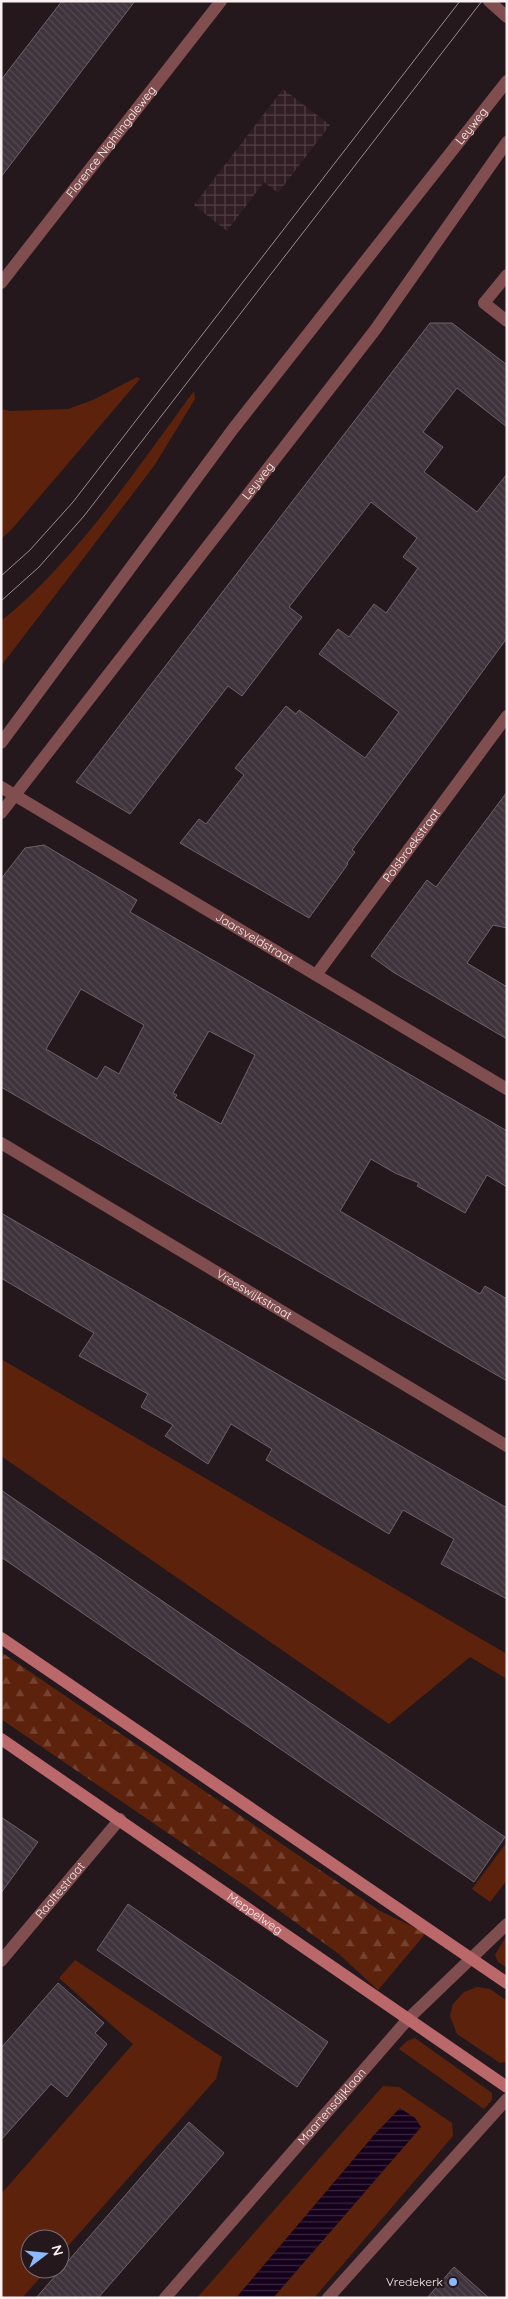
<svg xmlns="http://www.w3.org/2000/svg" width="508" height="2299" font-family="Quicksand,sans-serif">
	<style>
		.industrial { fill: url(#industrial-grid) }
		.grass { fill: #5d220c }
		.forest { fill: url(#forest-firs) }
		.water { fill: url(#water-rules) }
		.building { fill: url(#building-back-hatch); stroke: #6e616a; fill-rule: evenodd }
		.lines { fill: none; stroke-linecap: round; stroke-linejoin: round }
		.minor { stroke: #814e4f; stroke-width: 12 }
		.tertiary { stroke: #814e4f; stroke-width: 12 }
		.secondary { stroke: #bb686b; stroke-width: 12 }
		.tram { stroke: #968b8e; stroke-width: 1 }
		.poi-dot { fill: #8bb9fc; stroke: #25181c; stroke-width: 2 }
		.labels { text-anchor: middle; stroke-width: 4.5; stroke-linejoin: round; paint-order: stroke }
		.street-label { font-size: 12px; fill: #f9f0f2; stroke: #25181c }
		.poi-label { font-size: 12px; fill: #f9f0f2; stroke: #25181c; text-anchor: end }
	</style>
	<defs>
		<pattern id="industrial-grid" width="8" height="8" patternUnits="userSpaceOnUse" patternTransform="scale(1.25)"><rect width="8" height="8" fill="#311d24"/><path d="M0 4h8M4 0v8" fill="none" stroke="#503e44"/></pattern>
		<pattern id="forest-firs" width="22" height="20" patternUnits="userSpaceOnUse" patternTransform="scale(1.25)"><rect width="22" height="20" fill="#5d220c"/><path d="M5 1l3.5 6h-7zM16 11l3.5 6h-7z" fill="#754230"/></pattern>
		<pattern id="water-rules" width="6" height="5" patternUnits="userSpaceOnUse" patternTransform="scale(1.25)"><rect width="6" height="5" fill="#15001c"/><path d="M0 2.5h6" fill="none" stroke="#38263d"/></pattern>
		<pattern id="building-back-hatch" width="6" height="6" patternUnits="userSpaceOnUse" patternTransform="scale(1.25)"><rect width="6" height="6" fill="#40343c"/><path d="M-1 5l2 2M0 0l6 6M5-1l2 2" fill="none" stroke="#53484f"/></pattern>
	</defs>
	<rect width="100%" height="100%" fill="#25181c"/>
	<polygon class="industrial" points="283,89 330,125 278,193 264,182 227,231 194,205"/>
	<g class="grass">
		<polygon points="137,377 140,379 12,529 1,539 1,409 10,411 68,409 93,400"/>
		<path d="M 194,391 L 195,399 L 154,466 L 1,666 L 1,621 C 76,561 137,468 194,391 Z"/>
		<polygon points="1,1359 507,1654 507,1679 470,1657 389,1724 1,1456"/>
		<polygon points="507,1842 507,1880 490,1902 472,1889"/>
		<polygon points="505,1938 507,1939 507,1968 498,1962 495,1955"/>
		<polygon points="75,1960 222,2057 216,2079 60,2255 60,2239 30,2239 30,2269 48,2269 22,2298 1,2298 1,2194 133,2044 59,1978"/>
		<polygon points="477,1987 490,1989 507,2001 507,2062 500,2063 457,2034 450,2016 453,2004 464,1992"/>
		<polygon points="415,2038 492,2093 492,2100 484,2109 399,2049 407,2041"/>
		<polygon points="383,2086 399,2087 452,2123 453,2136 314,2298 273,2298 421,2127 375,2134 236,2298 197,2298"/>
	</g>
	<polygon class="forest" points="1,1652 380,1911 426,1933 378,1990 339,1954 244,1885 1,1719"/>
	<polygon class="water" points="400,2108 415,2118 421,2127 273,2298 236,2298 375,2134"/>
	<g class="building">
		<polygon points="62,1 135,1 1,177 1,80"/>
		<polygon points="430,323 452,323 507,365 507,427 457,388 423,432 443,447 424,472 477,512 507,474 507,638 352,850 355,852 347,863 348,864 309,918 180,843 199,819 206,824 244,775 235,768 286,706 296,714 299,710 365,758 399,712 319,654 338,629 349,637 374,604 386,613 418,568 403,557 417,538 371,502 289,607 302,617 242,696 228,686 130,814 76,782"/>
		<polygon points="507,792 507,928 493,925 467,963 507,987 507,1039 393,972 371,956 427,880 436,887"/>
		<path d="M 44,845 L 137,900 L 130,912 L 507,1131 L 507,1187 L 487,1175 L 465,1213 L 417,1186 L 419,1183 L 395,1173 L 371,1159 L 340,1211 L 480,1294 L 485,1286 L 507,1299 L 507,1381 L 1,1087 L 1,879 L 25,848 ZM 81,989 L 144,1025 L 119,1074 L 105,1066 L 97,1079 L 46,1049 ZM 209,1031 L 255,1055 L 221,1124 L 175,1098 L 177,1095 L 173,1093 Z"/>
		<polygon points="1,1213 507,1508 507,1599 441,1564 454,1539 403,1510 389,1534 266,1460 272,1449 231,1424 208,1464 165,1436 173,1425 141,1407 148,1394 79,1356 94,1333 1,1278"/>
		<polygon points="1,1490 505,1837 474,1882 1,1557"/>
		<polygon points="1,1817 38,1842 1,1893"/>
		<polygon points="128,1904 328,2042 297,2087 97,1950"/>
		<polygon points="58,1983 104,2023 95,2033 107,2044 67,2097 51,2084 1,2140 1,2048"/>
		<polygon points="189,2122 224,2153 183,2201 98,2298 36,2298"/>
		<polygon points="454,2267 489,2298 427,2298"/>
	</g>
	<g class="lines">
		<g class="minor">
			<polyline points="489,1 507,17"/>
			<polyline points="507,275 484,303 507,321"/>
			<path id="s1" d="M 1,283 L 221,1"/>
			<path id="s2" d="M 1,787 L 507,1089"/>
			<path id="s3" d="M 316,975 L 507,716"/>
			<path id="s4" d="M 1,1143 L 507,1446"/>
			<path id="s5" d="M 1,1961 L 120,1819"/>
			<path id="s6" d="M 165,2298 L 409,2018 L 507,1924"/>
			<polyline points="328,2298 507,2099"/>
		</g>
		<g class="tertiary">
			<path id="s7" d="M 1,743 L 233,429 L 507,81"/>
			<path id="s8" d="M 1,813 L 375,330 L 507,142"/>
		</g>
		<g class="secondary">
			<polyline points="1,1638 507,1983"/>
			<path id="s9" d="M 1,1739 L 507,2087"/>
		</g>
		<g class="tram">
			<polyline points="1,576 30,550 73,502 460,1"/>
			<polyline points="1,601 39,567 84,516 482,1"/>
		</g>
	</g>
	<circle class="poi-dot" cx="453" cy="2282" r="5"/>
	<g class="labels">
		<g class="street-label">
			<text dy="4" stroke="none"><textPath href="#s7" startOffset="776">Leyweg</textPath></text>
			<text dy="4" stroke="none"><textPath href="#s1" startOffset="179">Florence Nightingaleweg</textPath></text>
			<text dy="4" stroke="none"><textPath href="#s8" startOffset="420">Leyweg</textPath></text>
			<text dy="4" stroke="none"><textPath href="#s3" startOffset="161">Polsbroekstraat</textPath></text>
			<text dy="4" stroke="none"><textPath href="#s2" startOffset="295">Jaarsveldstraat</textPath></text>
			<text dy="4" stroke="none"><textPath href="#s4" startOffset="295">Vreeswijkstraat</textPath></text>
			<text dy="4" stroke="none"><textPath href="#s5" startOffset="92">Raaltestraat</textPath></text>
			<text dy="4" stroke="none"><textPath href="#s9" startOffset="308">Meppelweg</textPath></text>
			<text dy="4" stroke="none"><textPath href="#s6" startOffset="254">Maartensdijklaan</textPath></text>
		</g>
		<g class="poi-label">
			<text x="443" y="2286">Vredekerk</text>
		</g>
	</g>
	<rect width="508" height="2299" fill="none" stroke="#f9f0f2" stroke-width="5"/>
	<g transform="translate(45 2254) rotate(74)"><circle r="24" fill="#25181c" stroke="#7a6e72"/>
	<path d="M0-4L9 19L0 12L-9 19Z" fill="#8bb9fc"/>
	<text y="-8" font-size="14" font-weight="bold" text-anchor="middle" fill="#f9f0f2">N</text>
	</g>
</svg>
